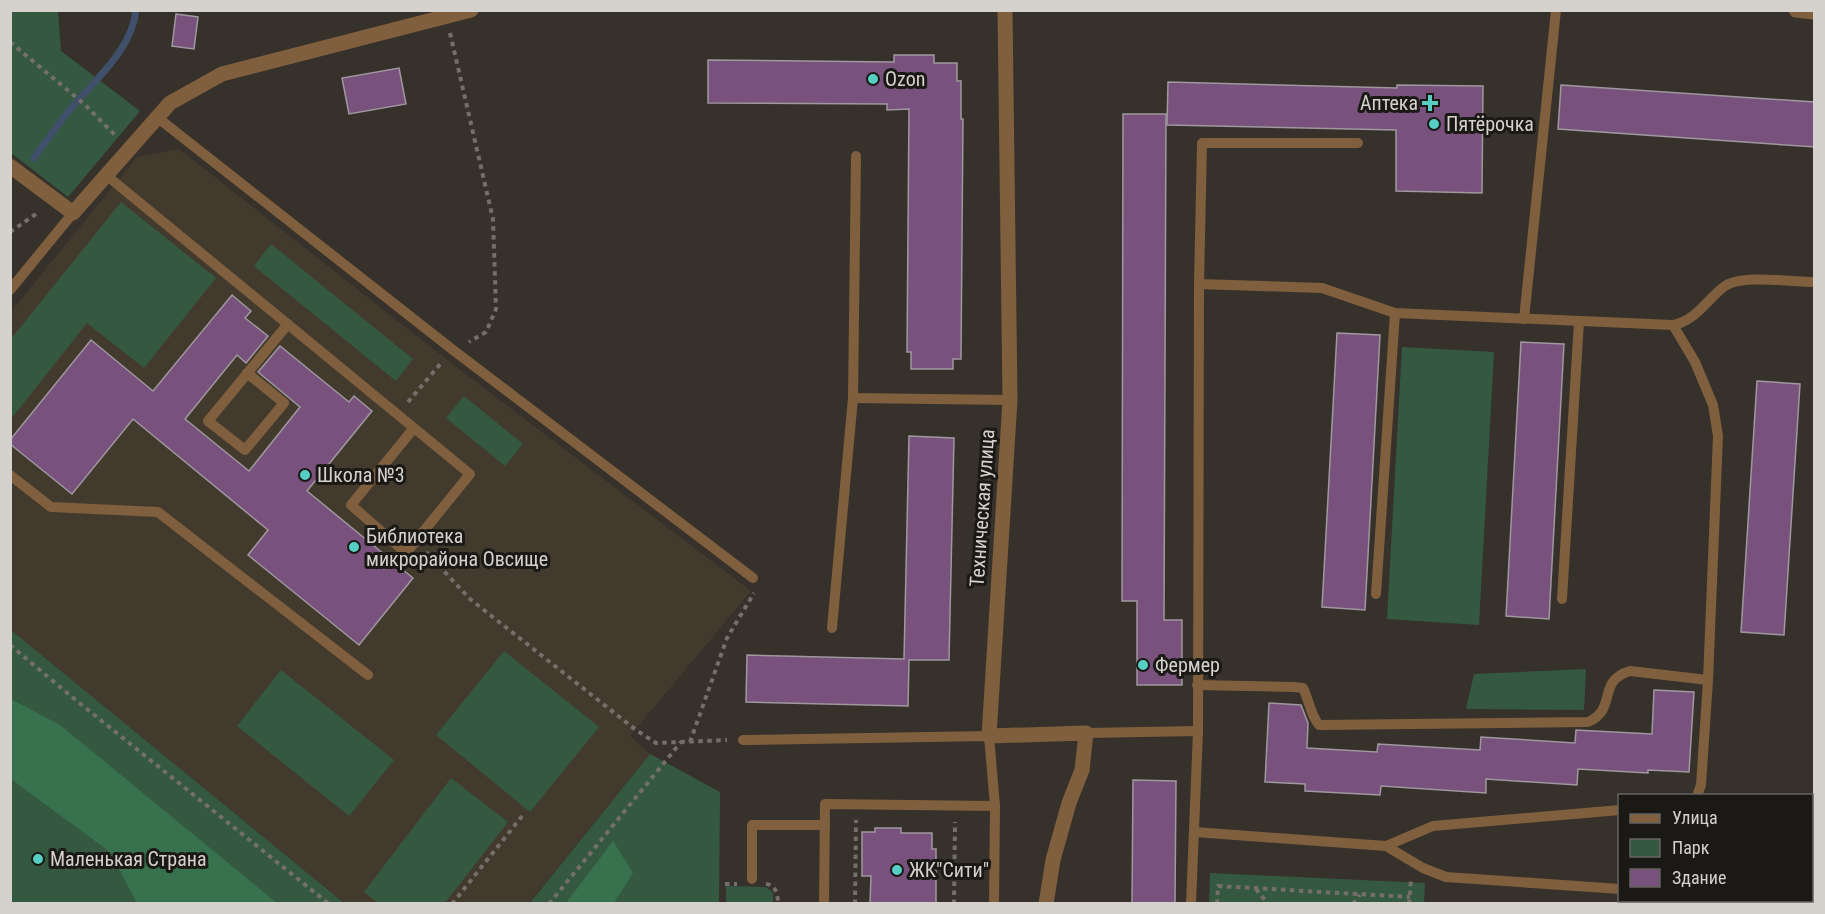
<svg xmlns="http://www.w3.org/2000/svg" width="1825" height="914" font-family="'Roboto Condensed',sans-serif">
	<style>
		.built { fill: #433a2e }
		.green { fill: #345940 }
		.forest { fill: #38714d }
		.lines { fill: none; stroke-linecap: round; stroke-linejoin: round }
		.stream { stroke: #40506a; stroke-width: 7 }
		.building { fill: #79517d; stroke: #9e989f; stroke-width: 1.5 }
		.path { stroke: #746f6a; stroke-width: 4; stroke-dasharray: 4.5 4.5; stroke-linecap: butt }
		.lane { stroke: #7f5f3d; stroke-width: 10 }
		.street { stroke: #7f5f3d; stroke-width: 15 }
		.poi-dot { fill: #56cec3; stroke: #1b1916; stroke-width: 2 }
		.labels { text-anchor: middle; stroke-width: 6; stroke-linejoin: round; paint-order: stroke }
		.poi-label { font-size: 20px; fill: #d5d1cd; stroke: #1b1916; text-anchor: start }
		.street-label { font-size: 20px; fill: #d5d1cd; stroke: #1b1916 }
	</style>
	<rect width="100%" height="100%" fill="#36312a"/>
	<polygon class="built" points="179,149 446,359 751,591 630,736 650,754 529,903 344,903 11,630 10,313 137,157"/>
	<g class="green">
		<polygon points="10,11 58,11 61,51 140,111 68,197 11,153"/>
		<polygon points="121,202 216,278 144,368 87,323 11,419 11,339"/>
		<polygon points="271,244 413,359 396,381 254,266"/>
		<polygon points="1402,347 1494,352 1479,625 1387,619"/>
		<polygon points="464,396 523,444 505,466 446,418"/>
		<polygon points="11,630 344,903 11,903"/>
		<polygon points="504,651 599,727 530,812 436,735"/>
		<polygon points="1586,669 1584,710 1466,709 1474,674"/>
		<polygon points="281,670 394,760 349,816 237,726"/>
		<polygon points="650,754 720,792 719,903 529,904"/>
		<polygon points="451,778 508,822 445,903 378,903 364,892"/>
		<polygon points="1210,873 1425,883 1424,903 1209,903"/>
		<polygon points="726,886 766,887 773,893 773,903 726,903"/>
	</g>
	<g class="forest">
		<polygon points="11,699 60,725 277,903 137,903 110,852 11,779"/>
		<polygon points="613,841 633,873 614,903 566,903"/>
	</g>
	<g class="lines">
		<path class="stream" d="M 34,158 C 47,140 59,123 73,106 C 97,78 132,49 136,10"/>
	</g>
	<g class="building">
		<polygon points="176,14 198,17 194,49 172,46"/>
		<polygon points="894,55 934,55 934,63 957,63 957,81 961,81 961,119 963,119 961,359 953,359 953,369 911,369 911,352 907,352 909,109 887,110 887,104 708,103 708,60 894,62"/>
		<polygon points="399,68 406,104 349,114 342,78"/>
		<polygon points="1168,82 1397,88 1397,85 1483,86 1482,193 1396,191 1396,130 1167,125"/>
		<polygon points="1561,85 1815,102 1815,147 1558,129"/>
		<polygon points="1123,114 1166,114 1164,620 1182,620 1182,685 1137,685 1137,601 1122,601"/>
		<polygon points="232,295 251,311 245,318 268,336 246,363 237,355 185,419 249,471 300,407 258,372 280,346 349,402 354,396 372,411 307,491 413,578 359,645 248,555 268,530 133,419 72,494 10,444 10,440 91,340 153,391"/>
		<polygon points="1337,333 1380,335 1365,610 1322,607"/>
		<polygon points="1521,342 1564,344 1549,619 1506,616"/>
		<polygon points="1757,381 1800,384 1784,635 1741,632"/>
		<polygon points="909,436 954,438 949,660 909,660 908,706 746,702 747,655 904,659"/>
		<polygon points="1654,690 1694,692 1689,772 1648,770 1648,773 1578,769 1577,785 1486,779 1486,793 1381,786 1380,795 1305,791 1305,784 1265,782 1269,703 1301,705 1308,723 1307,748 1377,752 1378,744 1480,750 1481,737 1575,743 1576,730 1652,734"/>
		<polygon points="1133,780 1176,781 1175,903 1132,903"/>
		<polygon points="875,828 901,828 901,833 932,833 932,849 936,849 936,903 870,903 871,876 862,876 862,832 875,832"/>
	</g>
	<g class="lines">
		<g class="path">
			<polyline points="450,33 493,219 496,309 486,332 469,342"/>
			<polyline points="10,42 83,103 117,137"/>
			<polyline points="10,232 39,212"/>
			<polyline points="408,402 442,362"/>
			<polyline points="426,552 470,599 636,730 656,743 727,740"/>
			<polyline points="10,645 72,697 329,904"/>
			<polyline points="690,742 727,638 754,593"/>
			<polyline points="725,884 737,884"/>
			<path d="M 766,884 C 776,885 778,895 778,904"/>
			<polyline points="1256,889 1268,904"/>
			<polyline points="452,904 523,815"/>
			<polyline points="549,904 681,742"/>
			<polyline points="855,904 856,820"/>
			<polyline points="954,904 955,822"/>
			<polyline points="1217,904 1218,886 1410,897"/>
			<polyline points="1353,904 1360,895"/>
			<polyline points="1409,904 1411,880"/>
		</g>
		<g class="lane">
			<polyline points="158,118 453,350 753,578"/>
			<polyline points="106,175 470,474 406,553 351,505 414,428"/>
			<polyline points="1199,284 1202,143 1358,143"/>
			<polyline points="10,290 73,213"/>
			<polyline points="1524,319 1556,10"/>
			<polyline points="1673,325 1695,362 1713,405 1718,436 1708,680"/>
			<polyline points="247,373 284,403 245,450 208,421 288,324"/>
			<polyline points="853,398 1010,400"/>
			<polyline points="10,475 51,507 158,512 368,675"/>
			<polyline points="1376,594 1395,313"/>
			<polyline points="1562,599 1579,321"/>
			<polyline points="832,628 853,398 856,156"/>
			<path d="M 1197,685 L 1294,687 L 1303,688 C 1309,700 1311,716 1319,725 L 1588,722 C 1618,709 1596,681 1630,671 L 1708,680 L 1701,785 L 1697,796"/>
			<polyline points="1086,733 1198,731"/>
			<polyline points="743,740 989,736 995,806"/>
			<polyline points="1195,832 1386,846 1433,826 1620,810"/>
			<polyline points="1386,846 1423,868 1446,877 1620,889"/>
			<polyline points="752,879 752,825 825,825"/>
			<polyline points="1812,899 1814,900"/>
			<polyline points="824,904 825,804 995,806 994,904"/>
			<path d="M 1191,904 L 1198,731 L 1199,284 L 1322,288 L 1395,313 L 1673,325 C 1696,321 1707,299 1725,286 C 1742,274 1793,282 1814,282"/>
			<polyline points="1772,904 1772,900"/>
		</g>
		<g class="street">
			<polyline points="1005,10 1010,400 989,736 1086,733 1082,770 1069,803 1053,860 1046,904"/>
			<polyline points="1796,10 1814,12"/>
			<polyline points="10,166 73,213 170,103 222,74 471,10"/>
		</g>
	</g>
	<g class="poi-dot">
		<circle cx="873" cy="79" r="6"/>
		<path d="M1427 94h6v6h6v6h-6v6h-6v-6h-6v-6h6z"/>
		<circle cx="1434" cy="124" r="6"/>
		<circle cx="305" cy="475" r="6"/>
		<circle cx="354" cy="547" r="6"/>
		<circle cx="1143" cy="665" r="6"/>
		<circle cx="38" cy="859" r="6"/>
		<circle cx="897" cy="870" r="6"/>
	</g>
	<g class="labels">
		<g class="poi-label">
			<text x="885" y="86">Ozon</text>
			<text x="1418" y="110" text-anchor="end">Аптека</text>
			<text x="1446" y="131">Пятёрочка</text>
			<text x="317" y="482">Школа №3</text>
			<text x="366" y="543">Библиотека<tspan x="366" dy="23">микрорайона Овсище</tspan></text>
			<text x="1155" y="672">Фермер</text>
			<text x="50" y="866">Маленькая Страна</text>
			<text x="909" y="877">ЖК"Сити"</text>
		</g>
		<g class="street-label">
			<text transform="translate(982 508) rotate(-86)" y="7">Техническая улица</text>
		</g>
	</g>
	<rect width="1825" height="914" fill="none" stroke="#d5d1cd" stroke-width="24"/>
	<rect x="1618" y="794" width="195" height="108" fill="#1b1916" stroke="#65635f" stroke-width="1.5"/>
	<rect x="1630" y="814" width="30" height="9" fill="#7f5f3d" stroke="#65635f" stroke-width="1.5"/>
	<text x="1672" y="824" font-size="18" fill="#d5d1cd">Улица</text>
	<rect x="1630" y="839" width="30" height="18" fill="#345940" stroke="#65635f" stroke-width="1.5"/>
	<text x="1672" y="854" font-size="18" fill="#d5d1cd">Парк</text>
	<rect x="1630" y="869" width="30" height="18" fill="#79517d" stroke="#65635f" stroke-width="1.5"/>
	<text x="1672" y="884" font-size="18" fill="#d5d1cd">Здание</text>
</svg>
